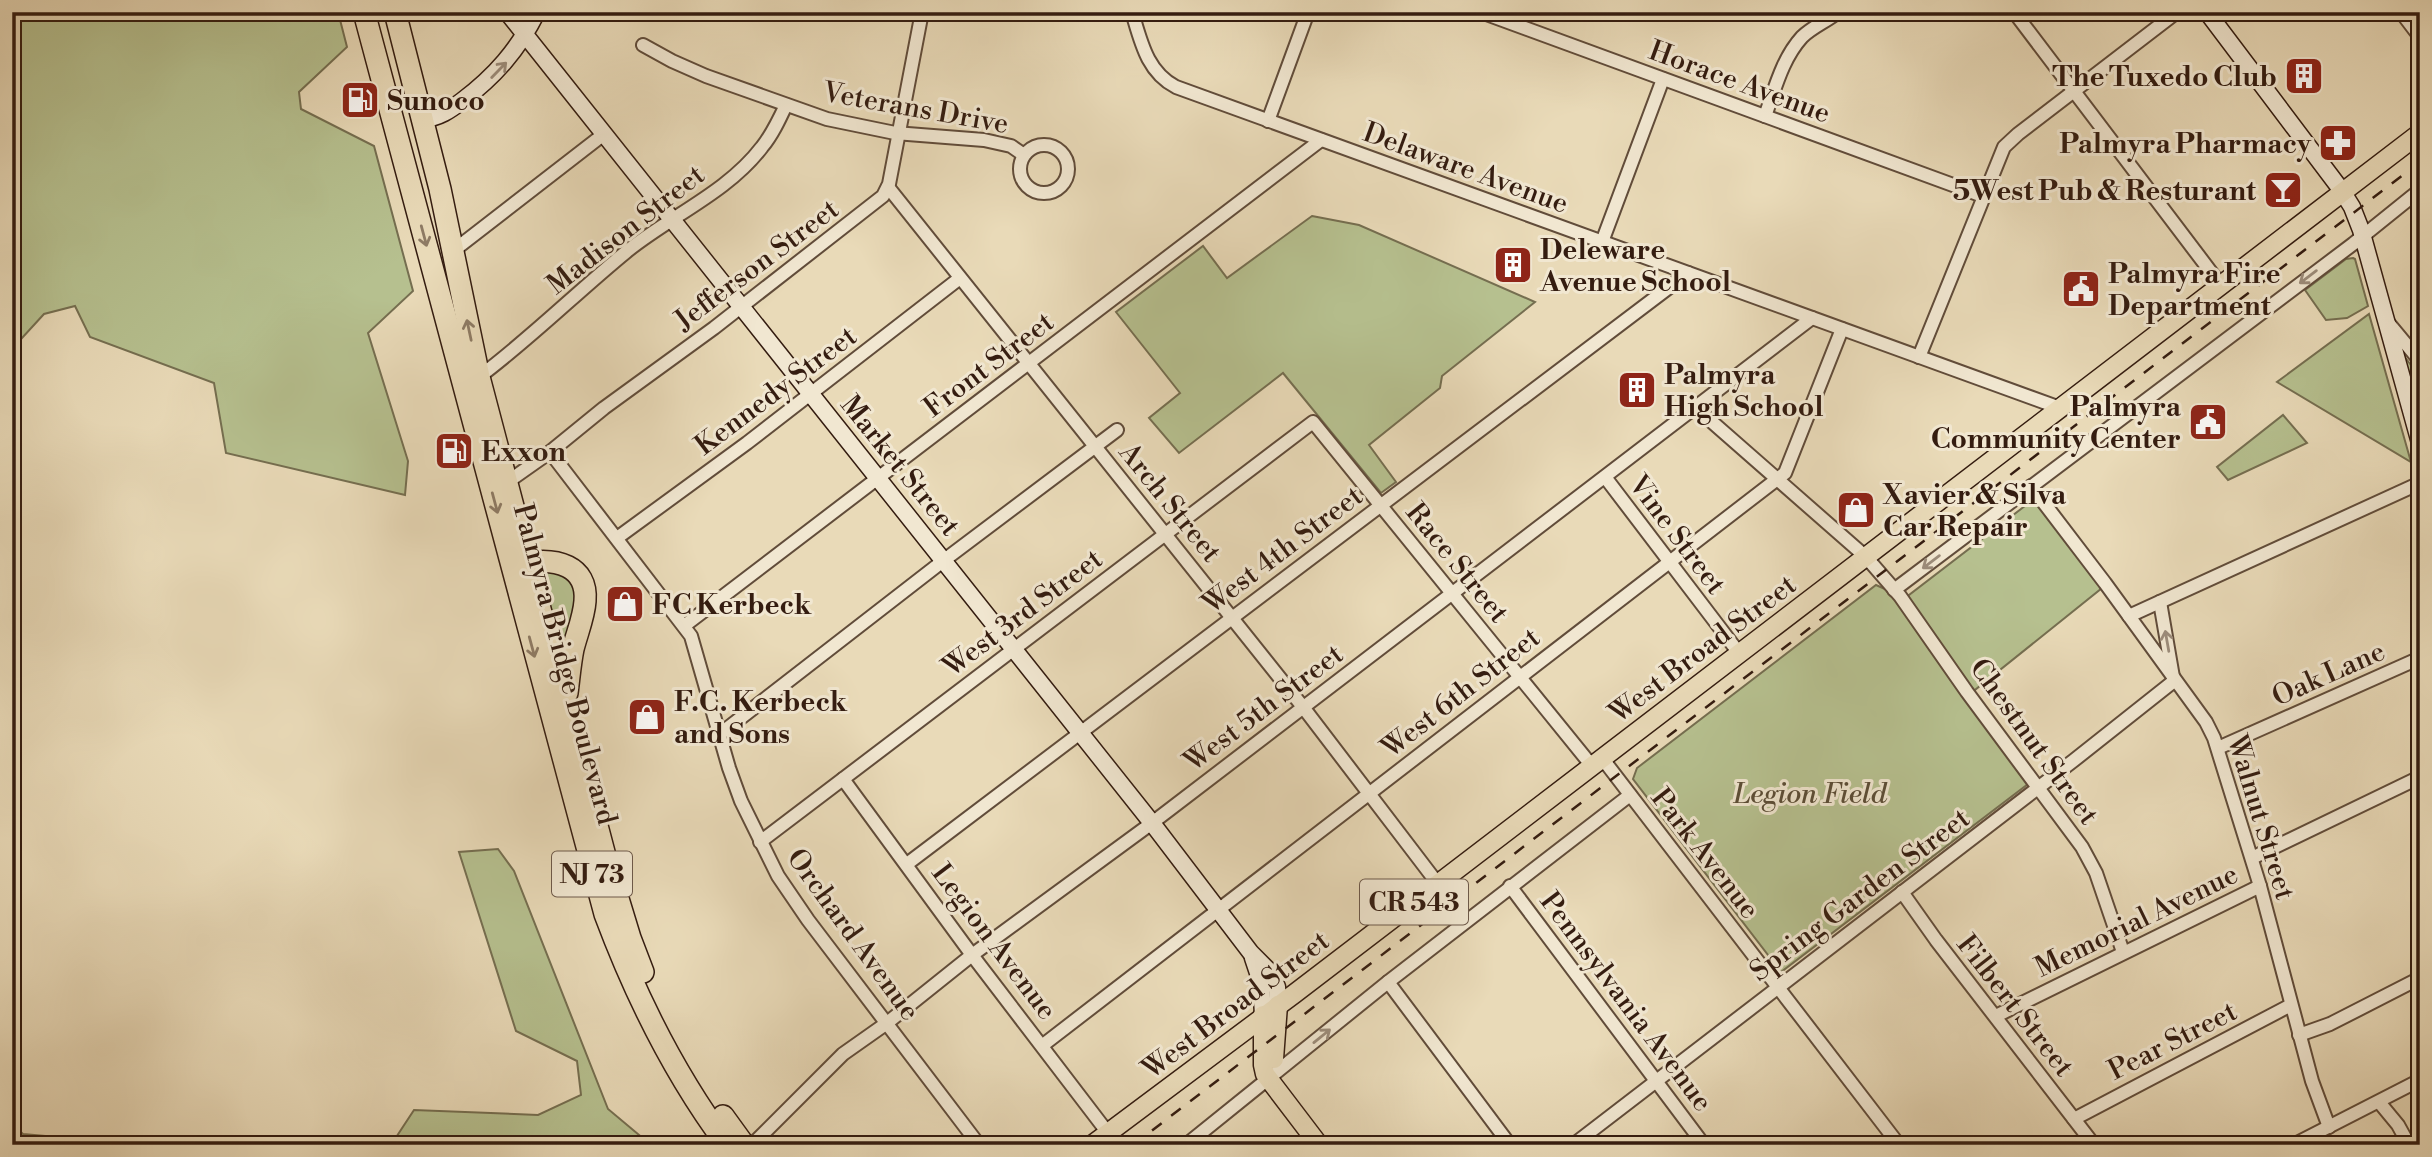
<svg xmlns="http://www.w3.org/2000/svg" width="2432" height="1157" font-family="'Libre Bodoni',serif">
	<style>
		.green { fill: #b6c08f; stroke: #756e50; stroke-width: 2 }
		.lines { fill: none; stroke-linecap: round; stroke-linejoin: round }
		.street-casing { stroke: #614c3a; stroke-width: 16 }
		.secondary-casing { stroke: #341c10; stroke-width: 19 }
		.primary-casing { stroke: #341c10; stroke-width: 21 }
		.highway-casing { stroke: #341c10; stroke-width: 24 }
		.street { stroke: #f1e7d1; stroke-width: 12 }
		.secondary { stroke: #f1e7d1; stroke-width: 16 }
		.primary { stroke: #e9dab8; stroke-width: 18 }
		.highway { stroke: #e9dab8; stroke-width: 21 }
		.rail { stroke: #341c10; stroke-width: 2.5; stroke-dasharray: 12 12; stroke-linecap: butt }
		.oneway { stroke: #9c8c7a }
		.oneway2 { stroke: #8e7b64 }
		.labels { text-anchor: middle; stroke-width: 6; stroke-linejoin: round; paint-order: stroke }
		.shield { fill: #f1e7d1; stroke: #6d594a; stroke-width: 2 }
		.shield-label { font-size: 26px; font-weight: bold; fill: #341c10 }
		.poi-label { font-size: 28px; font-weight: bold; fill: #341c10; stroke: #f1e7d1; text-anchor: start }
		.street-label { font-size: 28px; fill: #341c10; stroke: #f1e7d1 }
		.park-label { font-size: 28px; font-style: italic; fill: #5b4d36; stroke: #f1e7d1 }
	</style>
	<rect width="100%" height="100%" fill="#e9dab8"/>
	<filter id="stains"><feTurbulence type="fractalNoise" baseFrequency=".00286" numOctaves="4"/><feColorMatrix values="0 0 0 0 .2 0 0 0 0 .09 0 0 0 0 .02 0 0 0 .5 -.17"/></filter>
	<radialGradient id="worn" r=".72"><stop offset=".6" stop-color="#630" stop-opacity="0"/><stop offset="1" stop-color="#630" stop-opacity=".3"/></radialGradient>
	<g class="green">
		<polygon points="12,12 338,12 347,47 299,92 301,109 374,146 413,291 368,333 408,461 405,495 226,453 214,383 90,337 75,306 44,314 12,349"/>
		<polygon points="1312,216 1359,225 1535,302 1442,376 1440,388 1369,445 1396,482 1381,493 1283,373 1179,453 1149,418 1180,393 1116,312 1203,246 1227,278"/>
		<polygon points="2353,258 2355,259 2368,306 2347,318 2326,320 2305,290 2346,259"/>
		<polygon points="2369,314 2411,462 2277,382"/>
		<polygon points="2404,356 2420,377 2420,413"/>
		<polygon points="2283,415 2307,443 2228,480 2217,467"/>
		<polygon points="2034,499 2102,588 1965,698 2028,784 1781,972 1633,779 1637,768 1876,585 1905,598"/>
		<path d="M 538,567 C 545,568 554,567 560,570 C 593,586 571,629 563,654 Z"/>
		<polygon points="498,849 514,871 608,1109 651,1145 391,1145 414,1110 538,1115 581,1095 577,1061 516,1031 459,852"/>
		<polygon points="12,1124 23,1134 147,1145 12,1145"/>
	</g>
	<g class="lines">
		<g class="street-casing">
			<g id="street">
				<path d="M 1132,12 C 1141,42 1147,72 1176,87 L 2060,408"/>
				<polyline points="1481,12 1983,196"/>
				<polyline points="2014,12 2220,284"/>
				<polyline points="2401,12 2420,37"/>
				<polyline points="643,45 672,61 706,76 827,119 895,133 984,140 1011,146 1024,155"/>
				<path d="M 1765,116 C 1775,89 1782,59 1802,37 C 1812,27 1827,21 1838,12"/>
				<polyline points="1268,121 1308,12"/>
				<circle cx="1044" cy="169" r="24"/>
				<polyline points="888,187 1303,707 1438,884"/>
				<polyline points="1602,242 1663,79"/>
				<polyline points="453,251 604,134"/>
				<polyline points="2386,320 2420,361"/>
				<polyline points="1919,357 2004,147 2018,134 2177,12"/>
				<path d="M 479,377 C 531,338 576,293 626,252 C 670,216 727,193 762,147 C 772,135 779,120 786,105"/>
				<polyline points="1695,407 1866,557 1900,596 1967,692 2082,847 2096,873 2123,952"/>
				<polyline points="550,452 691,636 729,768 741,801 778,876 808,920 979,1145"/>
				<polyline points="1605,477 1739,653"/>
				<polyline points="506,483 550,452 604,408 714,328 883,196 889,184 922,12"/>
				<polyline points="2031,486 2105,583 2206,722 2214,738 2260,886 2312,1081 2329,1127"/>
				<polyline points="617,538 747,443 960,278"/>
				<polyline points="1894,590 2353,244 2420,190"/>
				<polyline points="2160,602 2173,677"/>
				<polyline points="2129,616 2420,483"/>
				<polyline points="684,626 1321,140"/>
				<polyline points="720,734 943,561 1117,430"/>
				<polyline points="2218,748 2420,658"/>
				<polyline points="1602,758 1899,1145"/>
				<polyline points="843,779 972,955 1108,1133"/>
				<polyline points="760,842 1313,422 1592,766"/>
				<polyline points="2252,858 2420,777"/>
				<polyline points="907,864 1688,273"/>
				<polyline points="1510,886 1704,1145"/>
				<polyline points="1902,892 1936,940 2094,1145"/>
				<polyline points="1388,982 1510,1145"/>
				<polyline points="1996,1016 2260,886"/>
				<polyline points="2299,1035 2330,1024 2420,978"/>
				<polyline points="1043,1045 1785,473 1842,329"/>
				<polyline points="2379,1102 2398,1125 2409,1145"/>
				<polyline points="2074,1119 2291,1005"/>
				<polyline points="752,1145 843,1054 887,1023 972,955 1152,823 1812,318"/>
				<polyline points="1186,1145 1388,982 1630,795"/>
				<polyline points="1573,1145 2073,761 2174,681"/>
				<polyline points="2293,1145 2420,1080"/>
			</g>
		</g>
		<g class="secondary-casing">
			<g id="secondary">
				<polyline points="507,12 1152,823 1251,953 1271,973 1277,987 1278,1005"/>
				<polyline points="2207,12 2342,191 2352,207 2361,230 2420,443"/>
				<path d="M 423,119 C 439,118 450,110 462,101 C 495,76 518,50 537,12"/>
				<polyline points="1253,958 1261,982 1263,1015"/>
			</g>
		</g>
		<g class="primary-casing">
			<g id="primary">
				<polyline points="1263,1015 1263,1065 1265,1074 1319,1145"/>
				<polyline points="1274,1059 1278,1005"/>
				<polyline points="1092,1145 1294,994 2420,133"/>
			</g>
		</g>
		<g class="highway-casing">
			<g id="highway">
				<path d="M 364,12 L 605,914 C 636,997 674,1074 727,1145"/>
				<polyline points="395,12 440,189 479,377 605,856 630,938 643,972"/>
				<path d="M 527,563 C 555,558 588,565 585,601 C 584,617 577,633 573,649 C 570,664 569,678 567,693"/>
				<polyline points="723,1116 744,1145"/>
			</g>
		</g>
		<use href="#street" class="street"/>
		<use href="#secondary" class="secondary"/>
		<use href="#primary" class="primary"/>
		<use href="#highway" class="highway"/>
		<polyline class="rail" points="1133,1145 2420,162"/>
	</g>
	<defs><path id="oneway-shaft" d="M-6 0H5M1.5-3L5.5 0L1.5 3" fill="none" stroke-width="1.6" stroke-linecap="round" stroke-linejoin="round" transform="scale(1.75)"/></defs>
	<g class="oneway">
		<use href="#oneway-shaft" transform="translate(499 70) rotate(-46)"/>
		<use href="#oneway-shaft" transform="translate(2308 277) rotate(143)"/>
		<use href="#oneway-shaft" transform="translate(1931 562) rotate(143)"/>
		<use href="#oneway-shaft" transform="translate(2167 641) rotate(-100)"/>
		<use href="#oneway-shaft" transform="translate(1322 1036) rotate(-39)"/>
	</g>
	<g class="oneway2">
		<use href="#oneway-shaft" transform="translate(424 236) rotate(75)"/>
		<use href="#oneway-shaft" transform="translate(469 330) rotate(-102)"/>
		<use href="#oneway-shaft" transform="translate(495 503) rotate(75)"/>
		<use href="#oneway-shaft" transform="translate(532 647) rotate(75)"/>
	</g>
	<defs>
		<g id="building-square" transform="scale(2.0125)"><rect x="-9" y="-9" width="18" height="18" rx="4" fill="#8f2418" stroke="#f1e7d1"/><path d="M-4-6H4V6H1V3H-1V6H-4ZM-2.5-4.3h1.7v1.8h-1.7ZM.8-4.3h1.7v1.8H.8ZM-2.5-1h1.7V.8h-1.7ZM.8-1h1.7V.8H.8Z" fill="#fff"/></g>
		<g id="fuel-square" transform="scale(2.0125)"><rect x="-9" y="-9" width="18" height="18" rx="4" fill="#8f2418" stroke="#f1e7d1"/><path d="M-5.5-6h7V0h2V4h1.3V-2.5L3-4.5l.8-.8L6-3V5H2.5V1h-1V6h-7ZM-4.2-4.7v3.2H.2V-4.7Z" fill="#fff"/></g>
		<g id="pharmacy-square" transform="scale(2.0125)"><rect x="-9" y="-9" width="18" height="18" rx="4" fill="#8f2418" stroke="#f1e7d1"/><path d="M-2-6h4v4h4v4h-4v4h-4v-4h-4v-4h4Z" fill="#fff"/></g>
		<g id="bar-square" transform="scale(2.0125)"><rect x="-9" y="-9" width="18" height="18" rx="4" fill="#8f2418" stroke="#f1e7d1"/><path d="M-6-5H6L.8 .8V4.5H3.5V6h-7V4.5H-.8V.8Z" fill="#fff"/></g>
		<g id="civic-square" transform="scale(2.0125)"><rect x="-9" y="-9" width="18" height="18" rx="4" fill="#8f2418" stroke="#f1e7d1"/><path d="M-.6-6.5H3V-4.5H.6V-3L4-1V1h2V6H-6V1h2V-1L-.6-3ZM-1.2 2.5V6h2.4V2.5Z" fill="#fff"/></g>
		<g id="shop-square" transform="scale(2.0125)"><rect x="-9" y="-9" width="18" height="18" rx="4" fill="#8f2418" stroke="#f1e7d1"/><path d="M-5-2.5h2.3a2.7 3.5 0 0 1 5.4 0H5L5.5 6h-11ZM-1.5-2.5h3a1.5 2.3 0 0 0-3 0Z" fill="#fff"/></g>
	</defs>
	<g fill-rule="evenodd">
		<use href="#building-square" x="2304" y="76"/>
		<use href="#fuel-square" x="360" y="100"/>
		<use href="#pharmacy-square" x="2338" y="143"/>
		<use href="#bar-square" x="2283" y="190"/>
		<use href="#building-square" x="1513" y="265"/>
		<use href="#civic-square" x="2081" y="289"/>
		<use href="#building-square" x="1637" y="390"/>
		<use href="#civic-square" x="2208" y="422"/>
		<use href="#fuel-square" x="454" y="451"/>
		<use href="#shop-square" x="1856" y="510"/>
		<use href="#shop-square" x="625" y="604"/>
		<use href="#shop-square" x="647" y="717"/>
	</g>
	<g class="labels">
		<g class="shield">
			<rect x="552" y="851.5" width="80" height="45" rx="5"/>
			<rect x="1360" y="879.5" width="108" height="45" rx="5"/>
		</g>
		<g class="shield-label">
			<text x="592" y="883">NJ 73</text>
			<text x="1414" y="911">CR 543</text>
		</g>
		<g class="poi-label">
			<text x="2277" y="86" text-anchor="end">The Tuxedo Club</text>
			<text x="387" y="110">Sunoco</text>
			<text x="2311" y="153" text-anchor="end">Palmyra Pharmacy</text>
			<text x="2256" y="200" text-anchor="end">5West Pub &amp; Resturant</text>
			<text x="1540" y="259">Deleware<tspan x="1540" dy="32">Avenue School</tspan></text>
			<text x="2108" y="283">Palmyra Fire<tspan x="2108" dy="32">Department</tspan></text>
			<text x="1664" y="384">Palmyra<tspan x="1664" dy="32">High School</tspan></text>
			<text x="2181" y="416" text-anchor="end">Palmyra<tspan x="2181" dy="32">Community Center</tspan></text>
			<text x="481" y="461">Exxon</text>
			<text x="1883" y="504">Xavier &amp; Silva<tspan x="1883" dy="32">Car Repair</tspan></text>
			<text x="652" y="614">FC Kerbeck</text>
			<text x="674" y="711">F.C. Kerbeck<tspan x="674" dy="32">and Sons</tspan></text>
		</g>
		<g class="street-label">
			<text transform="translate(1740 81) rotate(20)" y="10">Horace Avenue</text>
			<text transform="translate(916 107) rotate(10)" y="10">Veterans Drive</text>
			<text transform="translate(1466 167) rotate(20)" y="10">Delaware Avenue</text>
			<text transform="translate(625 229) rotate(-38)" y="10">Madison Street</text>
			<text transform="translate(756 264) rotate(-37)" y="10">Jefferson Street</text>
			<text transform="translate(988 364) rotate(-37)" y="10">Front Street</text>
			<text transform="translate(775 390) rotate(-37)" y="10">Kennedy Street</text>
			<text transform="translate(901 465) rotate(51)" y="10">Market Street</text>
			<text transform="translate(1171 502) rotate(51)" y="10">Arch Street</text>
			<text transform="translate(1678 534) rotate(53)" y="10">Vine Street</text>
			<text transform="translate(1282 549) rotate(-37)" y="10">West 4th Street</text>
			<text transform="translate(1458 562) rotate(51)" y="10">Race Street</text>
			<text transform="translate(1022 612) rotate(-37)" y="10">West 3rd Street</text>
			<text transform="translate(1702 648) rotate(-37)" y="10">West Broad Street</text>
			<text transform="translate(566 664) rotate(75)" y="10">Palmyra Bridge Boulevard</text>
			<text transform="translate(2328 673) rotate(-24)" y="10">Oak Lane</text>
			<text transform="translate(1460 692) rotate(-38)" y="10">West 6th Street</text>
			<text transform="translate(1263 707) rotate(-37)" y="10">West 5th Street</text>
			<text transform="translate(2035 741) rotate(54)" y="10">Chestnut Street</text>
			<text transform="translate(2262 817) rotate(73)" y="10">Walnut Street</text>
			<text transform="translate(1706 853) rotate(52)" y="10">Park Avenue</text>
			<text transform="translate(1859 894) rotate(-37)" y="10">Spring Garden Street</text>
			<text transform="translate(2136 920) rotate(-26)" y="10">Memorial Avenue</text>
			<text transform="translate(854 934) rotate(54)" y="10">Orchard Avenue</text>
			<text transform="translate(995 941) rotate(53)" y="10">Legion Avenue</text>
			<text transform="translate(1627 1001) rotate(53)" y="10">Pennsylvania Avenue</text>
			<text transform="translate(1235 1004) rotate(-37)" y="10">West Broad Street</text>
			<text transform="translate(2016 1005) rotate(52)" y="10">Filbert Street</text>
			<text transform="translate(2172 1040) rotate(-27)" y="10">Pear Street</text>
		</g>
		<g class="park-label">
			<text x="1810" y="803">Legion Field</text>
		</g>
	</g>
	<rect width="2432" height="1157" fill="none" stroke="#e9dab8" stroke-width="42"/>
	<rect x="14" y="14" width="2404" height="1129" fill="none" stroke="#341c10" stroke-width="3.5"/>
	<rect x="21" y="21" width="2390" height="1115" fill="none" stroke="#341c10" stroke-width="2"/>
	<rect width="100%" height="100%" filter="url(#stains)"/>
	<rect width="100%" height="100%" fill="url(#worn)"/>
</svg>
